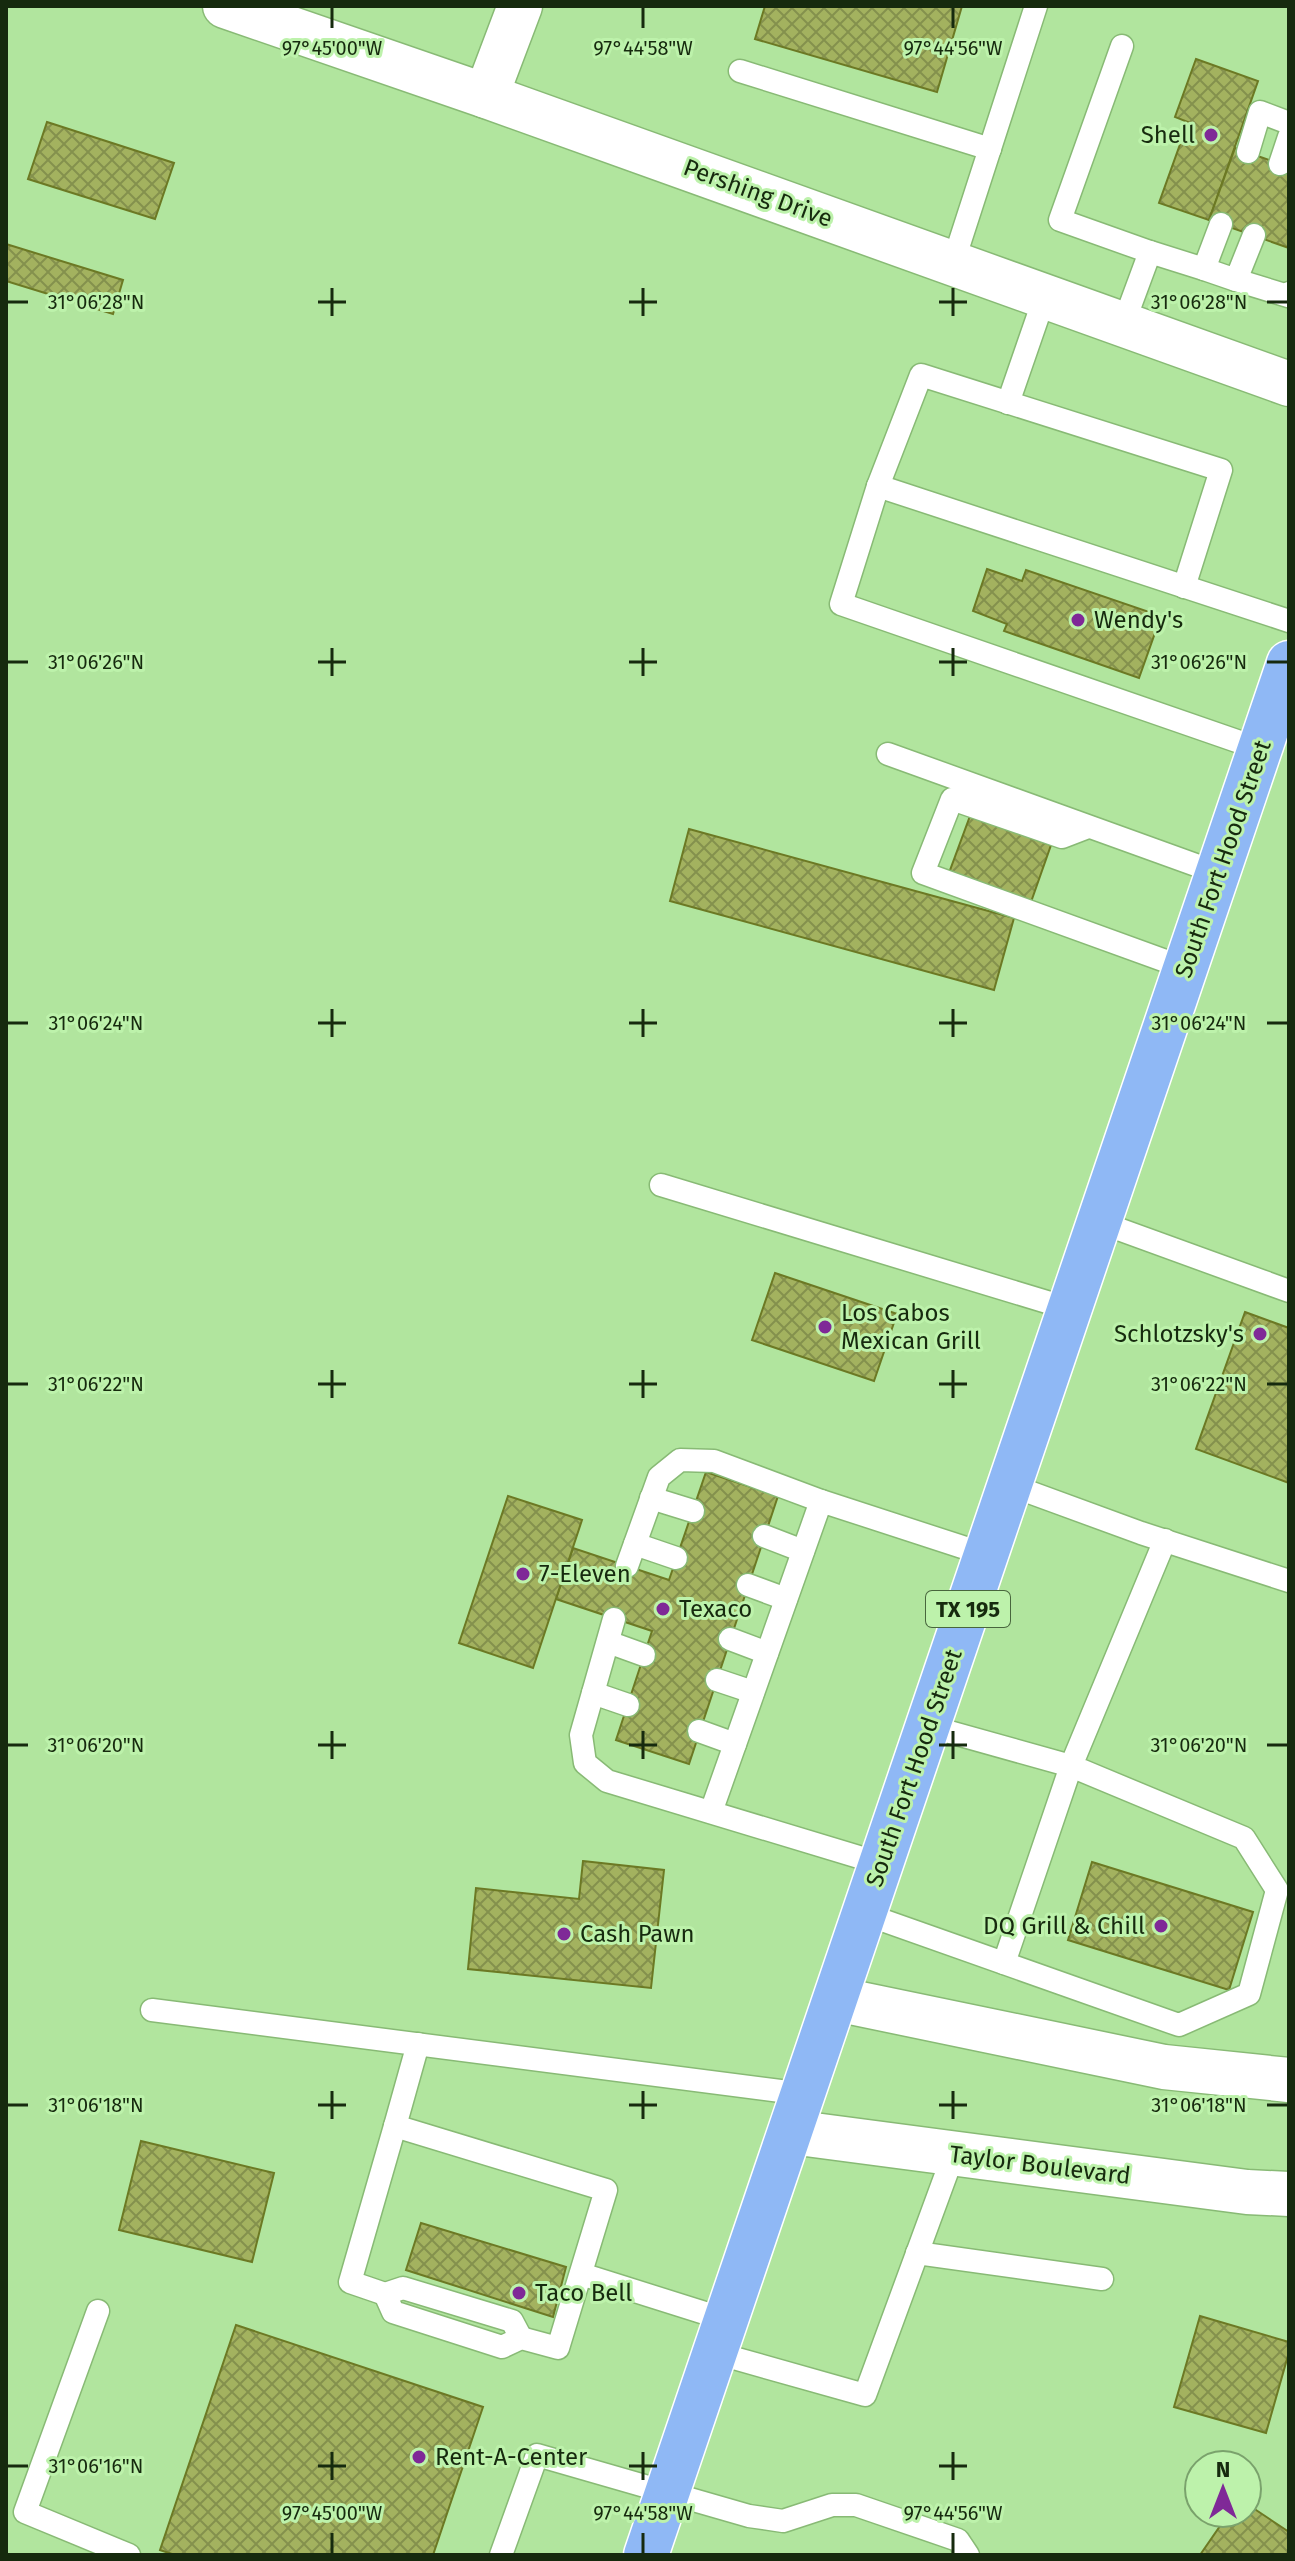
<svg xmlns="http://www.w3.org/2000/svg" width="1295" height="2561" font-family="'Fira Sans',sans-serif">
	<style>
		.building { fill: url(#building-cross-hatch); stroke: #6c7924; stroke-width: 2 }
		.lines { fill: none; stroke-linecap: round; stroke-linejoin: round }
		.lane-casing { stroke: #88ba75; stroke-width: 25 }
		.street-casing { stroke: #88ba75; stroke-width: 47 }
		.highway-casing { stroke: #fff; stroke-width: 47 }
		.lane { stroke: #fff; stroke-width: 22 }
		.street { stroke: #fff; stroke-width: 44 }
		.highway { stroke: #8fb8f5; stroke-width: 44 }
		.ticks { fill: none; stroke: #162a0e; stroke-width: 3 }
		.poi-dot { fill: #7f2997; stroke: #bdf2ab; stroke-width: 3 }
		.labels { text-anchor: middle; stroke-width: 6; stroke-linejoin: round; paint-order: stroke }
		.shield { fill: #bdf2ab; stroke: #48663d; stroke-width: 2 }
		.shield-label { font-size: 22px; font-weight: bold; fill: #162a0e }
		.poi-label { font-size: 24px; fill: #162a0e; stroke: #bdf2ab; text-anchor: start }
		.street-label { font-size: 24px; fill: #162a0e; stroke: #bdf2ab }
		.ticks-label { font-size: 20px; text-anchor: middle; fill: #162a0e; stroke: #bdf2ab; stroke-width: 6; stroke-linejoin: round; paint-order: stroke }
	</style>
	<defs>
		<pattern id="building-cross-hatch" width="8" height="8" patternUnits="userSpaceOnUse" patternTransform="scale(2)"><rect width="8" height="8" fill="#a3b25f"/><path d="M0 0l8 8M0 8l8-8" fill="none" stroke="#84914d"/></pattern>
	</defs>
	<rect width="100%" height="100%" fill="#b1e59e"/>
	<g class="building">
		<polygon points="765,6 962,6 937,92 755,39"/>
		<polygon points="1196,59 1258,81 1209,220 1159,203 1188,122 1175,117"/>
		<polygon points="47,122 174,163 155,219 28,179"/>
		<polygon points="1235,148 1289,167 1289,248 1209,220"/>
		<polygon points="6,244 123,280 113,314 6,281"/>
		<polygon points="987,569 1022,581 1026,570 1161,616 1139,678 1004,631 1007,624 973,611"/>
		<polygon points="970,816 1051,845 1031,902 949,873"/>
		<polygon points="689,829 1014,918 994,990 670,901"/>
		<polygon points="775,1273 897,1314 874,1381 752,1340"/>
		<polygon points="1245,1312 1289,1328 1289,1483 1196,1449"/>
		<polygon points="706,1472 778,1496 689,1764 616,1740 652,1631 556,1599 573,1548 669,1580"/>
		<polygon points="508,1496 582,1520 533,1668 459,1643"/>
		<polygon points="583,1861 664,1870 651,1988 468,1969 476,1888 579,1899"/>
		<polygon points="1092,1862 1253,1912 1229,1990 1068,1940"/>
		<polygon points="141,2141 274,2173 252,2262 119,2230"/>
		<polygon points="421,2223 566,2267 553,2317 406,2270"/>
		<polygon points="1200,2316 1289,2342 1289,2352 1266,2433 1174,2407"/>
		<polygon points="236,2325 483,2407 433,2555 175,2555 160,2550"/>
		<polygon points="1247,2504 1289,2532 1289,2555 1200,2555 1229,2513 1247,2513"/>
	</g>
	<g class="lines">
		<g class="lane-casing">
			<g id="lane">
				<polyline points="1122,46 1060,220 1150,252"/>
				<polyline points="740,71 990,149"/>
				<polyline points="1248,152 1260,112 1289,123"/>
				<polyline points="1280,164 1289,137"/>
				<polyline points="953,263 1036,6"/>
				<polyline points="1204,269 1236,280 1254,235"/>
				<polyline points="1236,280 1288,296 1289,293"/>
				<polyline points="1123,325 1150,252 1204,269 1221,224"/>
				<polyline points="1008,403 1045,296"/>
				<polyline points="878,486 1289,621"/>
				<polyline points="1184,587 1221,470 921,375 878,486 841,604 1260,749"/>
				<polyline points="888,754 1218,873"/>
				<polyline points="1088,827 1062,837 952,799 923,873 1185,968"/>
				<polyline points="661,1185 1070,1309"/>
				<polyline points="1099,1222 1289,1291"/>
				<polyline points="1010,1485 1141,1533 1289,1581"/>
				<polyline points="651,1498 693,1511"/>
				<polyline points="764,1536 803,1551"/>
				<polyline points="635,1544 676,1558"/>
				<polyline points="627,1566 659,1477 680,1460 714,1461 821,1501"/>
				<polyline points="748,1585 786,1599"/>
				<polyline points="614,1619 581,1735 585,1763 607,1781 882,1864"/>
				<polyline points="730,1639 767,1653"/>
				<polyline points="608,1642 644,1655"/>
				<polyline points="717,1680 753,1692"/>
				<polyline points="593,1693 628,1705"/>
				<polyline points="928,1726 1071,1766 1004,1963"/>
				<polyline points="699,1731 735,1744"/>
				<polyline points="711,1812 821,1501 987,1555"/>
				<polyline points="865,1914 1179,2025 1249,1994 1277,1890 1244,1838 1071,1766 1165,1540"/>
				<polyline points="152,2010 804,2094"/>
				<polyline points="395,2126 350,2282 385,2294 403,2288 512,2321 521,2338"/>
				<polyline points="917,2253 1102,2279"/>
				<polyline points="581,2274 727,2320"/>
				<polyline points="385,2294 393,2312 502,2347 521,2338 558,2348 606,2190 395,2126 418,2044"/>
				<polyline points="98,2311 25,2512 129,2555"/>
				<polyline points="716,2353 865,2395 954,2153"/>
				<polyline points="501,2555 537,2455 749,2516 783,2521 832,2505 856,2505 958,2540 968,2555"/>
			</g>
		</g>
		<g class="street-casing">
			<g id="street">
				<polyline points="225,6 486,96 1289,384"/>
				<polyline points="486,96 520,6"/>
				<polyline points="836,1999 1164,2067 1289,2080"/>
				<polyline points="791,2132 1247,2192 1289,2194"/>
			</g>
		</g>
		<g class="highway-casing">
			<polyline id="highway" points="646,2555 1289,663"/>
		</g>
		<use href="#lane" class="lane"/>
		<use href="#street" class="street"/>
		<use href="#highway" class="highway"/>
	</g>
	<path class="ticks" d="M 332,8 L 332,28M 643,8 L 643,28M 953,8 L 953,28M 332,288 L 332,316M 643,288 L 643,316M 953,288 L 953,316M 8,302 L 28,302M 318,302 L 346,302M 629,302 L 657,302M 939,302 L 967,302M 1267,302 L 1287,302M 332,648 L 332,676M 643,648 L 643,676M 953,648 L 953,676M 8,662 L 28,662M 318,662 L 346,662M 629,662 L 657,662M 939,662 L 967,662M 1267,662 L 1287,662M 332,1009 L 332,1037M 643,1009 L 643,1037M 953,1009 L 953,1037M 8,1023 L 28,1023M 318,1023 L 346,1023M 629,1023 L 657,1023M 939,1023 L 967,1023M 1267,1023 L 1287,1023M 332,1370 L 332,1398M 643,1370 L 643,1398M 953,1370 L 953,1398M 8,1384 L 28,1384M 318,1384 L 346,1384M 629,1384 L 657,1384M 939,1384 L 967,1384M 1267,1384 L 1287,1384M 332,1731 L 332,1759M 643,1731 L 643,1759M 953,1731 L 953,1759M 8,1745 L 28,1745M 318,1745 L 346,1745M 629,1745 L 657,1745M 939,1745 L 967,1745M 1267,1745 L 1287,1745M 332,2091 L 332,2119M 643,2091 L 643,2119M 953,2091 L 953,2119M 8,2105 L 28,2105M 318,2105 L 346,2105M 629,2105 L 657,2105M 939,2105 L 967,2105M 1267,2105 L 1287,2105M 332,2452 L 332,2480M 643,2452 L 643,2480M 953,2452 L 953,2480M 8,2466 L 28,2466M 318,2466 L 346,2466M 629,2466 L 657,2466M 939,2466 L 967,2466M 332,2533 L 332,2553M 643,2533 L 643,2553M 953,2533 L 953,2553"/>
	<g class="poi-dot">
		<circle cx="1211" cy="135" r="8"/>
		<circle cx="1078" cy="620" r="8"/>
		<circle cx="825" cy="1327" r="8"/>
		<circle cx="1260" cy="1334" r="8"/>
		<circle cx="523" cy="1574" r="8"/>
		<circle cx="663" cy="1609" r="8"/>
		<circle cx="1161" cy="1926" r="8"/>
		<circle cx="564" cy="1934" r="8"/>
		<circle cx="519" cy="2293" r="8"/>
		<circle cx="419" cy="2457" r="8"/>
	</g>
	<g class="labels">
		<rect class="shield" x="926" y="1591" width="84" height="36" rx="6"/>
		<g class="shield-label">
			<text x="968" y="1617">TX 195</text>
		</g>
		<g class="poi-label">
			<text x="1195" y="143" text-anchor="end">Shell</text>
			<text x="1094" y="628">Wendy's</text>
			<text x="841" y="1321">Los Cabos<tspan x="841" dy="28">Mexican Grill</tspan></text>
			<text x="1244" y="1342" text-anchor="end">Schlotzsky's</text>
			<text x="539" y="1582">7-Eleven</text>
			<text x="679" y="1617">Texaco</text>
			<text x="1145" y="1934" text-anchor="end">DQ Grill &amp; Chill</text>
			<text x="580" y="1942">Cash Pawn</text>
			<text x="535" y="2301">Taco Bell</text>
			<text x="435" y="2465">Rent-A-Center</text>
		</g>
		<g class="street-label">
			<text transform="translate(758 193) rotate(20)" y="8">Pershing Drive</text>
			<text transform="translate(1223 859) rotate(-71)" y="8">South Fort Hood Street</text>
			<text transform="translate(914 1768) rotate(-71)" y="8">South Fort Hood Street</text>
			<text transform="translate(1040 2165) rotate(7)" y="8">Taylor Boulevard</text>
		</g>
	</g>
	<g class="ticks-label">
		<text x="332" y="55">97°45'00"W</text>
		<text x="643" y="55">97°44'58"W</text>
		<text x="953" y="55">97°44'56"W</text>
		<text x="96" y="309">31°06'28"N</text>
		<text x="1199" y="309">31°06'28"N</text>
		<text x="96" y="669">31°06'26"N</text>
		<text x="1199" y="669">31°06'26"N</text>
		<text x="96" y="1030">31°06'24"N</text>
		<text x="1199" y="1030">31°06'24"N</text>
		<text x="96" y="1391">31°06'22"N</text>
		<text x="1199" y="1391">31°06'22"N</text>
		<text x="96" y="1752">31°06'20"N</text>
		<text x="1199" y="1752">31°06'20"N</text>
		<text x="96" y="2112">31°06'18"N</text>
		<text x="1199" y="2112">31°06'18"N</text>
		<text x="96" y="2473">31°06'16"N</text>
		<text x="332" y="2520">97°45'00"W</text>
		<text x="643" y="2520">97°44'58"W</text>
		<text x="953" y="2520">97°44'56"W</text>
	</g>
	<rect width="1295" height="2561" fill="none" stroke="#162a0e" stroke-width="16"/>
	<g transform="translate(1223 2489)"><circle r="38" fill="#bdf2ab" stroke="#7aa26c" stroke-width="2"/>
	<path d="M0-6L14 30L0 20L-14 30Z" fill="#7f2997"/>
	<text y="-12" font-size="22" font-weight="bold" text-anchor="middle" fill="#162a0e">N</text>
	</g>
</svg>
